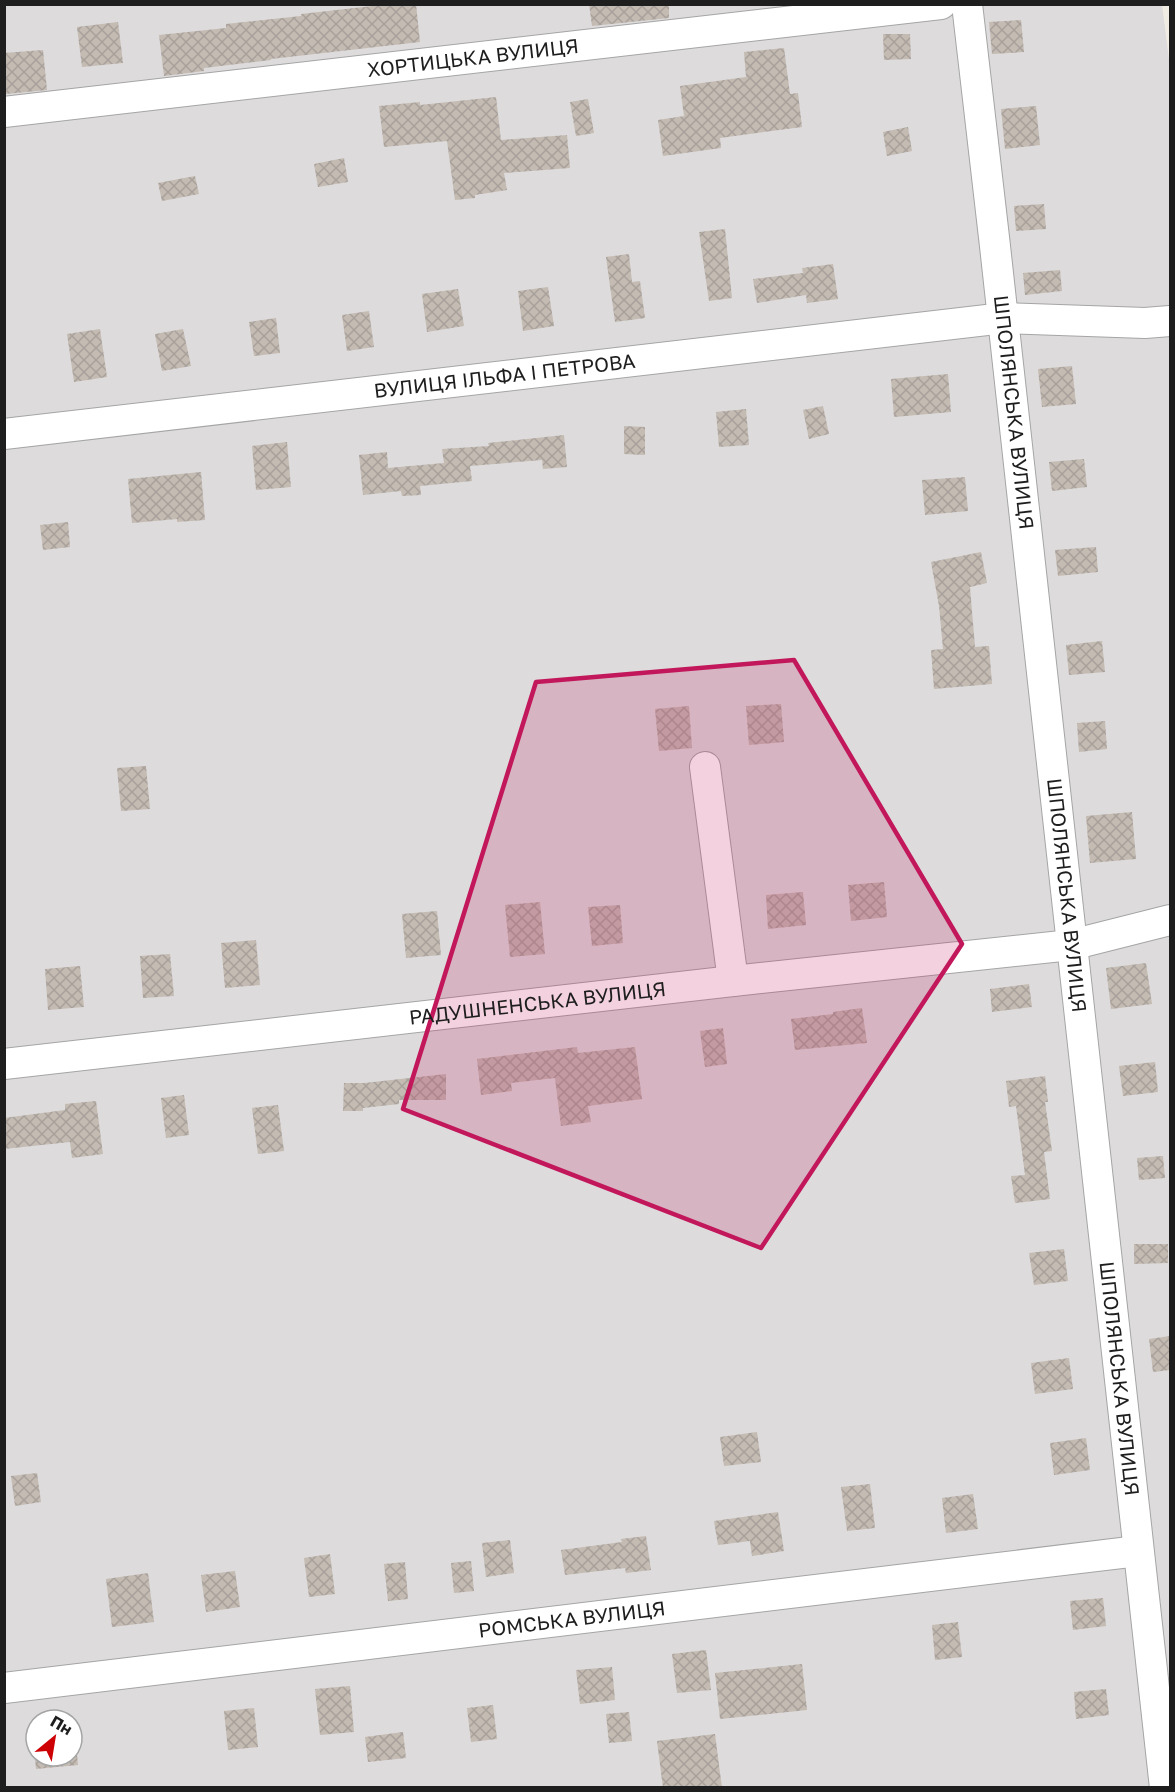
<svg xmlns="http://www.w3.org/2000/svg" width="1175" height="1792" font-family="'Golos Text',sans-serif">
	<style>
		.residential { fill: #dddbdb; fill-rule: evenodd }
		.building { fill: url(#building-cross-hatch) }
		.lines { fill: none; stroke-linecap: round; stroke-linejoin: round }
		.minor-casing { stroke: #a5a5a5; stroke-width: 32 }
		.minor { stroke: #fff; stroke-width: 30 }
		.marked { fill: #c2185b; fill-opacity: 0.2; stroke: #c2185b; stroke-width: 4.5; stroke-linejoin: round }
		.labels { text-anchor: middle; stroke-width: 4.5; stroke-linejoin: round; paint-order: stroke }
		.street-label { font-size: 20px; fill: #1e1e1e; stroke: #fff }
	</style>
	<defs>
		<pattern id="building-cross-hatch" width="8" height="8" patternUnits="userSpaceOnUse" patternTransform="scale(1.5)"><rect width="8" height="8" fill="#c4bbb3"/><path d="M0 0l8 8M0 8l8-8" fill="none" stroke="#a8a09a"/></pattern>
	</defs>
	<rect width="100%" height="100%" fill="#f0ece4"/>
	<path class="residential" d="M 5,5 L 1162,5 L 1170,67 L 1170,1787 L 5,1788 ZM 36,1720 L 72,1720 L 72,1756 L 36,1756 Z"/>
	<g class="building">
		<polygon points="390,4 416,4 420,42 271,59 271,60 204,68 204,71 164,76 159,35 226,28 226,24 301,16 301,14"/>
		<polygon points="589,4 669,4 669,18 592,26"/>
		<polygon points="1021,20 1024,52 992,54 989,22"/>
		<polygon points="118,22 123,63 82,67 77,27"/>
		<polygon points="883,34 910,34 911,59 884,60"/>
		<polygon points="784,48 790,94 798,93 802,127 720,138 721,148 663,156 658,120 684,116 680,86 746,77 744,52"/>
		<polygon points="43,50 47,90 6,94 4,53"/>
		<polygon points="496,97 501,140 567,135 570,168 504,173 507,190 475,195 475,198 455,200 447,141 384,147 379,106 420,102 420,105"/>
		<polygon points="588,99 594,133 576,136 570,102"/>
		<polygon points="1036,106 1040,145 1005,149 1001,109"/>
		<polygon points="908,127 912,151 887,156 883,132"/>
		<polygon points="344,158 348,182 318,187 314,164"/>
		<polygon points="195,176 199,194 162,201 158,183"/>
		<polygon points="1044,204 1046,229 1016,231 1014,206"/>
		<polygon points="725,229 732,298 709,301 699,232"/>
		<polygon points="629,254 632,282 640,281 645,318 615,322 606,257"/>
		<polygon points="833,264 838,299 807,303 806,295 757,303 753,279 803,273 802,268"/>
		<polygon points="1060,270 1062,291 1025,295 1023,273"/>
		<polygon points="548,287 554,326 523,331 518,291"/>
		<polygon points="458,289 464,326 427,332 422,294"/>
		<polygon points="369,311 374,347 347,351 342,315"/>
		<polygon points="276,318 280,353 254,356 249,322"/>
		<polygon points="100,329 107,377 74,382 67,334"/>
		<polygon points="183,329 191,366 162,371 155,334"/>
		<polygon points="1072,366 1076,404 1042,407 1038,369"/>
		<polygon points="948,374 951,412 894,417 891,379"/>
		<polygon points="823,406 829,434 809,439 803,410"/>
		<polygon points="746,409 749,445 719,447 716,412"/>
		<polygon points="624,426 645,427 645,455 624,454"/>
		<polygon points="564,435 567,467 543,469 542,460 470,466 472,481 420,486 421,495 402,496 401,491 363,495 359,455 387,452 388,468 444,463 442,449 489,446 488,443"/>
		<polygon points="287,442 291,487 256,490 252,446"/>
		<polygon points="1084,459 1087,487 1052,491 1049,462"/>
		<polygon points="201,472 205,520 177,522 177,519 132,523 128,479"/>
		<polygon points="965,477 968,511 925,515 922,480"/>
		<polygon points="68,522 70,547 43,550 40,525"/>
		<polygon points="1096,547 1098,572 1058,576 1055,550"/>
		<polygon points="981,552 987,583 970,587 975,647 989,646 992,684 934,689 931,650 943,649 939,606 931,562"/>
		<polygon points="1102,641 1105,672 1069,675 1066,645"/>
		<polygon points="781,704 784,742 749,745 746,706"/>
		<polygon points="689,706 692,748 659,751 655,709"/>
		<polygon points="1105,721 1107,749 1079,752 1077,723"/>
		<polygon points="146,766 150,809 121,811 117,768"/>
		<polygon points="1132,812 1136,859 1090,863 1086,816"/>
		<polygon points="884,882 887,917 851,921 848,885"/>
		<polygon points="803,892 806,925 768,929 766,895"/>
		<polygon points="540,902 545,954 510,957 505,905"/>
		<polygon points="620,905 623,943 592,946 588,907"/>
		<polygon points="437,911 441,955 406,958 402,914"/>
		<polygon points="256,940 260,985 225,988 221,943"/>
		<polygon points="170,954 174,996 143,998 140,956"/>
		<polygon points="1146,963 1152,1004 1111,1009 1106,968"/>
		<polygon points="80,966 84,1007 48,1010 45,969"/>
		<polygon points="1029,984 1032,1007 992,1012 990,989"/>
		<polygon points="862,1008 867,1043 795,1050 791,1019 833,1014 833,1012"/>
		<polygon points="723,1028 727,1064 705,1067 700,1031"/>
		<polygon points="577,1047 578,1053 635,1047 642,1099 588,1106 591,1122 561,1126 555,1078 511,1083 512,1091 481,1095 477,1059"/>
		<polygon points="1155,1062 1158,1092 1123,1096 1119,1066"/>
		<polygon points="446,1074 446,1100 399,1100 399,1104 363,1108 363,1111 343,1111 344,1083 364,1083"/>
		<polygon points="1045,1076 1048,1102 1045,1102 1052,1151 1044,1152 1050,1199 1015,1203 1011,1176 1025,1175 1016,1106 1009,1107 1006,1081"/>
		<polygon points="184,1095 189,1135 166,1138 161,1098"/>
		<polygon points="96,1101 103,1154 72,1158 70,1142 4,1149 4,1118 65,1110 65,1104"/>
		<polygon points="278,1105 284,1151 258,1154 252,1108"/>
		<polygon points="1163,1156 1165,1178 1139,1180 1137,1158"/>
		<polygon points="1134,1244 1168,1244 1168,1263 1134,1264"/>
		<polygon points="1064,1249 1068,1281 1034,1285 1029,1253"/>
		<polygon points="1170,1336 1170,1370 1153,1372 1149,1339"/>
		<polygon points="1069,1358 1073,1389 1035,1394 1031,1363"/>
		<polygon points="757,1432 761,1462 724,1466 720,1437"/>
		<polygon points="1086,1438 1090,1470 1054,1475 1050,1443"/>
		<polygon points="37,1473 41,1502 15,1506 11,1476"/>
		<polygon points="870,1484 875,1528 847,1531 841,1487"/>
		<polygon points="973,1494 978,1529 946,1533 942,1498"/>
		<polygon points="778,1512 784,1551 752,1556 750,1541 718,1545 714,1521"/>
		<polygon points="646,1536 651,1570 626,1573 625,1568 565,1575 561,1550 622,1542 621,1539"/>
		<polygon points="510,1540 514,1573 486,1577 482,1543"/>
		<polygon points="330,1554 335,1594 309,1597 304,1558"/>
		<polygon points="471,1561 474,1591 454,1593 451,1563"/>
		<polygon points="405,1562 408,1599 388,1601 384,1564"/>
		<polygon points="235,1571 240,1607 206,1612 201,1575"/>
		<polygon points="148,1573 154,1622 112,1627 106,1579"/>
		<polygon points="1103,1598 1106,1626 1073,1630 1070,1601"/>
		<polygon points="958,1622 962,1657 935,1660 932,1625"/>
		<polygon points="706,1650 711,1690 677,1693 672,1654"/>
		<polygon points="802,1664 807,1710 720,1719 715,1673"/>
		<polygon points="612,1667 615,1700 580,1704 576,1670"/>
		<polygon points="350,1686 354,1732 320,1735 315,1689"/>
		<polygon points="1106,1689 1109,1715 1076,1719 1074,1692"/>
		<polygon points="493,1705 497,1739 471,1742 467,1708"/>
		<polygon points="254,1708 258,1747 228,1750 224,1711"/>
		<polygon points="629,1712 632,1741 609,1743 606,1714"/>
		<polygon points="72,1723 74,1723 78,1765 36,1769 32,1727 36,1726 36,1756 72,1756"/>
		<polygon points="403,1732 406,1758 368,1762 365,1737"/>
		<polygon points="715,1734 722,1788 663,1788 657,1741"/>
	</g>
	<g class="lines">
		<g class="minor-casing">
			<g id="minor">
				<path id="s1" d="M 967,4 C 1037,598 1097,1193 1165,1788"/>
				<path id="s2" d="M 4,112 L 941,4"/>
				<path id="s3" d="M 4,434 L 1004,318 L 1145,323 L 1170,321"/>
				<polyline points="705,767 733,981"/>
				<path id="s4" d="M 4,1064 L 733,981 L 1071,945 L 1170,920"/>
				<path id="s5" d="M 4,1688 L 1138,1551"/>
			</g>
		</g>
		<use href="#minor" class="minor"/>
	</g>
	<path class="marked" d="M 794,660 L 962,944 L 761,1248 L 403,1109 L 536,682 Z"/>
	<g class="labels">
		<g class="street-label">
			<text dy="7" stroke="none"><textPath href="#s2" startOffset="472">ХОРТИЦЬКА ВУЛИЦЯ</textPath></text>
			<text dy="7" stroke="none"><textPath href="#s3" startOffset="504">ВУЛИЦЯ ІЛЬФА І ПЕТРОВА</textPath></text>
			<text dy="7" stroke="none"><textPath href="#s1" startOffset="411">ШПОЛЯНСЬКА ВУЛИЦЯ</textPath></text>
			<text dy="7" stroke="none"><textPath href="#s1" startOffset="897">ШПОЛЯНСЬКА ВУЛИЦЯ</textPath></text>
			<text dy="7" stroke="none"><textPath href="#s4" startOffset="537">РАДУШНЕНСЬКА ВУЛИЦЯ</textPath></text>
			<text dy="7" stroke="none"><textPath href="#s1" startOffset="1383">ШПОЛЯНСЬКА ВУЛИЦЯ</textPath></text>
			<text dy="7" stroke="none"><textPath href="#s5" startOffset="572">РОМСЬКА ВУЛИЦЯ</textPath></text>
		</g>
	</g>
	<rect width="1175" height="1792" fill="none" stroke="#1e1e1e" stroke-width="12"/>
	<g transform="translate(54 1738) rotate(30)"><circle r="28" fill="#ffffff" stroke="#a5a5a5" stroke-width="1.5"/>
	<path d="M0-4.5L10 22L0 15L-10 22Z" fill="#cd0004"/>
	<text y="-9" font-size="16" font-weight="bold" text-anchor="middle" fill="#1e1e1e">Пн</text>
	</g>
</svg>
